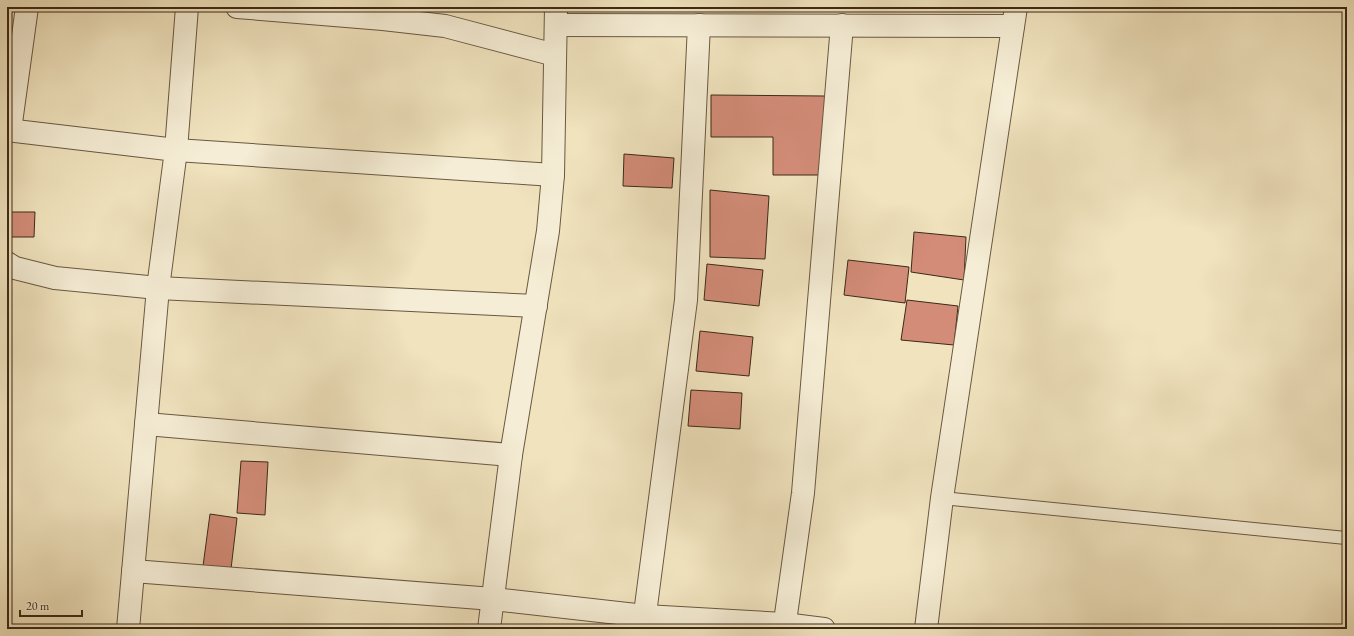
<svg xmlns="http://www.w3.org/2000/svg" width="1354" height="636" font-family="'EB Garamond',serif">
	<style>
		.building { fill: #d38c78; stroke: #3c2917 }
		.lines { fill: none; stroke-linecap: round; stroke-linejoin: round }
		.lane-casing { stroke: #695841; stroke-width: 14 }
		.street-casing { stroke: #695841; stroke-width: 24 }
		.lane { stroke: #f5edd5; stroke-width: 12 }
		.street { stroke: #f5edd5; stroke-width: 22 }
	</style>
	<rect width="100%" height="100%" fill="#f0e3be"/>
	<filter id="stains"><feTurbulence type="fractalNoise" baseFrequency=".005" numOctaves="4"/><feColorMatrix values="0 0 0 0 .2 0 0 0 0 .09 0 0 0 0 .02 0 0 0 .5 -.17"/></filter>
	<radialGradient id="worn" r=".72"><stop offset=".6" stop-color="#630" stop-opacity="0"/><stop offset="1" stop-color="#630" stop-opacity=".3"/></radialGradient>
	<g class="building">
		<polygon points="711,95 825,96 825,175 773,175 773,137 711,137"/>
		<polygon points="624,154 674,158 672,188 623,186"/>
		<polygon points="710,190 769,196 765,259 710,257"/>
		<polygon points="10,212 35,212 34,237 10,237"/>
		<polygon points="914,232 966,237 964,280 911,272"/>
		<polygon points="848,260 909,267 905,303 844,295"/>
		<polygon points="707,264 763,270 759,306 704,300"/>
		<polygon points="907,300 958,306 954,345 901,340"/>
		<polygon points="700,331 753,337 749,376 696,371"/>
		<polygon points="691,390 742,393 740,429 688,426"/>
		<polygon points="241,461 268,462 265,515 237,513"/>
		<polygon points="210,514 237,518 231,569 203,566"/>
	</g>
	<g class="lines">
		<g class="lane-casing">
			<polyline id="lane" points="942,498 1346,538"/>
		</g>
		<g class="street-casing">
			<g id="street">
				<polyline points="237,7 383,19 445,26 555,55"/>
				<polyline points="556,25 1013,26"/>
				<polyline points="7,130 176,150 553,175 556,7"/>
				<polyline points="10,130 27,7"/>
				<polyline points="7,263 15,268 55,278 158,288 536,306"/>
				<polyline points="146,424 511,455"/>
				<polyline points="133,571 493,599 645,616 784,624 824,629"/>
				<polyline points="128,629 158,288 176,150 187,7"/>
				<polyline points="489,629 511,455 548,231 553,175"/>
				<polyline points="643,629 686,300 699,25"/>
				<polyline points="784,629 803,493 842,25"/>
				<polyline points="926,629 942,498 1016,7"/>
			</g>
		</g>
		<use href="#lane" class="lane"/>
		<use href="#street" class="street"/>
	</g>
	<rect width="1354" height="636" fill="none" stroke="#f0e3be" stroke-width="24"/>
	<rect x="8" y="8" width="1338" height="620" fill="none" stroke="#3c2917" stroke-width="2"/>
	<rect x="12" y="12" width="1330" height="612" fill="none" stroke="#3c2917"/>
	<path d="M20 610v6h62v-6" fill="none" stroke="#3c2917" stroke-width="2"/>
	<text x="26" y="610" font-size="12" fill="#3c2917" stroke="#f5edd5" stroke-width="3" paint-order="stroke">20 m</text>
	<rect width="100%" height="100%" filter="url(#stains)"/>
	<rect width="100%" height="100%" fill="url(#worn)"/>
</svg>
